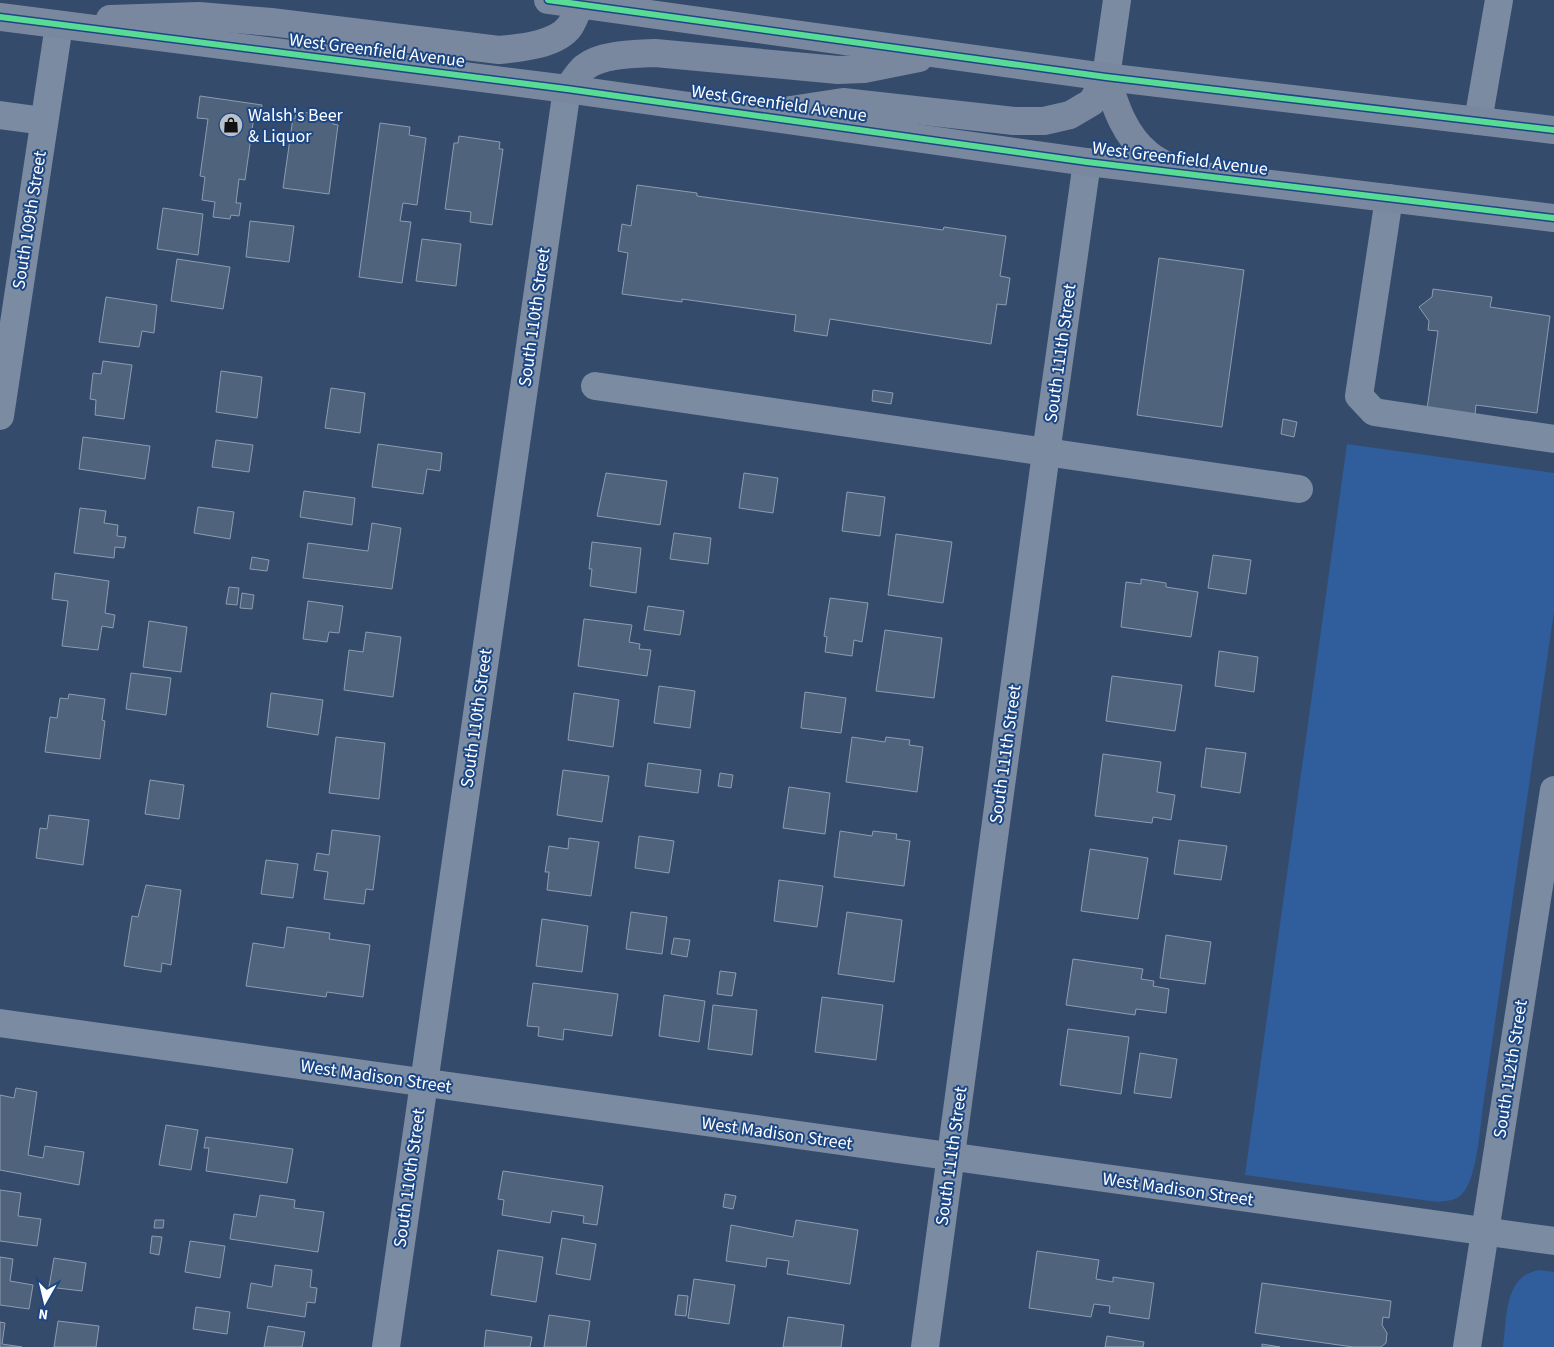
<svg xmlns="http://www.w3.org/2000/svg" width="1554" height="1347" font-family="'Source Sans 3',sans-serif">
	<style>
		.green { fill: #305d9b }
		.building { fill: #50637d; stroke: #8d9cb0 }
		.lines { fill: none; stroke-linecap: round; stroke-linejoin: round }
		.minor { stroke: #7a8ba2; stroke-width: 28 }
		.major { stroke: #79889f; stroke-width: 28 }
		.cycleway-casing { stroke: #1c4784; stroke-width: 9 }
		.cycleway { stroke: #5adb95; stroke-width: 6 }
		.labels { text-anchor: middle; stroke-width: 4; stroke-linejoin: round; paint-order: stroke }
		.street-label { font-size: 18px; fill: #fff; stroke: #1c4784 }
		.poi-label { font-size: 18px; fill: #fff; stroke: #1c4784; text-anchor: start }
	</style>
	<rect width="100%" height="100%" fill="#344b6c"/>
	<g class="green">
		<path d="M 1347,444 L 1554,473 L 1554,611 L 1483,1106 C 1480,1128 1477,1184 1459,1197 C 1453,1201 1444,1201 1437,1202 L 1245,1175 Z"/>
		<path d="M 1541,1270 L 1554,1272 L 1554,1347 L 1503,1347 C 1507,1318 1504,1273 1541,1270 Z"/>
	</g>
	<g class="building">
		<polygon points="200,96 262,105 260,116 254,116 245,180 239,179 236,203 241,203 239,216 231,215 230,219 213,217 215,202 202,200 205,177 200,176 208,119 197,118"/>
		<polygon points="296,111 334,117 333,124 338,125 329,194 283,188 293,118 295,119"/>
		<polygon points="380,123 410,127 409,135 426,138 417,205 403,203 400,221 411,222 402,283 359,277"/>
		<polygon points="459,136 500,142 499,149 503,149 492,225 470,222 471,212 445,209 454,143 458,143"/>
		<polygon points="637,185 697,193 697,196 943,230 944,227 1006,236 1000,276 1010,278 1006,305 997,304 991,344 830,319 827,336 794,331 796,315 682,299 682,302 622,294 628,253 618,251 622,224 631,226"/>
		<polygon points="163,208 203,214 198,255 157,249"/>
		<polygon points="250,221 294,226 289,262 246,257"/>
		<polygon points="422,239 461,244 456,286 416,281"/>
		<polygon points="1159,258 1244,270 1222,427 1137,415"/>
		<polygon points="177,259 230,267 223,309 171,301"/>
		<polygon points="1433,289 1492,297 1490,307 1550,316 1537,413 1476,405 1475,415 1427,409 1438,331 1428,330 1429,321 1419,307 1432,297"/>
		<polygon points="106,297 157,305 154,333 142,331 139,347 99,342"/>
		<polygon points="103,361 132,365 124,419 95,415 96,400 90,399 93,373 101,374"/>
		<polygon points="221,371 262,377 257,418 216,412"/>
		<polygon points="331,388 365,393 360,433 325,428"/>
		<polygon points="873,390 893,393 891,404 872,401"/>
		<polygon points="1283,419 1297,422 1294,437 1281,434"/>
		<polygon points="83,437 150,446 145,479 79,469"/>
		<polygon points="216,440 253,445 249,472 212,467"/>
		<polygon points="378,444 442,453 440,471 427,469 423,494 372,487"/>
		<polygon points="606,473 667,481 660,525 597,516"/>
		<polygon points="744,473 778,478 773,513 739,508"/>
		<polygon points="304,491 355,498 352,525 300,517"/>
		<polygon points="847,492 885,497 880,536 842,531"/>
		<polygon points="198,507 234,512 230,539 194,533"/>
		<polygon points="80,508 106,511 104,523 118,525 117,536 126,537 124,548 115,547 114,558 74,553"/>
		<polygon points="372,523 401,528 392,589 303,578 308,543 368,551"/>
		<polygon points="674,533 711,538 708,564 670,559"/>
		<polygon points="896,534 952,542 943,603 888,595"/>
		<polygon points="592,542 641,548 636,593 590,586 592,569 589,569"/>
		<polygon points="1213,555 1251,560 1246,594 1208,588"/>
		<polygon points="252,557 269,560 267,571 250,569"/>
		<polygon points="55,573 109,581 105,613 115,615 113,628 102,626 98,650 62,646 68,601 52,599"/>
		<polygon points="1141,579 1166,583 1166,587 1198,592 1191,637 1121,627 1126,582 1141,584"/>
		<polygon points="229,587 239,588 237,605 226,604"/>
		<polygon points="242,593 254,595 252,609 240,608"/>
		<polygon points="830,598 868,603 862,642 854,640 852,656 825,652 827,637 824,636"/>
		<polygon points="308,601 343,606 339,633 329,632 327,642 303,639"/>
		<polygon points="648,606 684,611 680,635 644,630"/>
		<polygon points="584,619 632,625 629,642 640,644 639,649 651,650 647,676 578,666"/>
		<polygon points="149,621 187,627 181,672 143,667"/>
		<polygon points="885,630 942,638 934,698 876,691"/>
		<polygon points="366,632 401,637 393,697 344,690 349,650 363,652"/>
		<polygon points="1219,651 1258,657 1254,692 1215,686"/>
		<polygon points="131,673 171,678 166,715 126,709"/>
		<polygon points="1112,676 1182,685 1175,731 1106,721"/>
		<polygon points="659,686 695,691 690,728 654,723"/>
		<polygon points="805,692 846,698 841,733 801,728"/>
		<polygon points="271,693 323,700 318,735 267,727"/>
		<polygon points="574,693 619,700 613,747 568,740"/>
		<polygon points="69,694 105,699 102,720 105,721 100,759 45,752 50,717 57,718 60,698 68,699"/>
		<polygon points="336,737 385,743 379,799 329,793"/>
		<polygon points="852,737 885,742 886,737 910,740 909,745 923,747 917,792 846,782"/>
		<polygon points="1206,748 1246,753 1240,793 1201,787"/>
		<polygon points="1103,754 1161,762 1157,792 1175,795 1171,820 1153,817 1152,823 1095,816"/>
		<polygon points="648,763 701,770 698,793 645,786"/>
		<polygon points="563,770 609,776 602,822 557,815"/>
		<polygon points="720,773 733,775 731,788 718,786"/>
		<polygon points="150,780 184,785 179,819 145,814"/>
		<polygon points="789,787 830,793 825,834 783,828"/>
		<polygon points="49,815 89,820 83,865 36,858 40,828 47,829"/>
		<polygon points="332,830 380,836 373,890 366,889 364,904 324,899 328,872 314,870 317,853 329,855"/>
		<polygon points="840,831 872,836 873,831 897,834 896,839 910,841 904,886 834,877"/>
		<polygon points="639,836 674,841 669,873 635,868"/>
		<polygon points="569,838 599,842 591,896 547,890 549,872 545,872 549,846 568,849"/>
		<polygon points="1179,840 1227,846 1221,880 1174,874"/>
		<polygon points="1090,849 1148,858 1138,919 1081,911"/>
		<polygon points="266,860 298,864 293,898 261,894"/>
		<polygon points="779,880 823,886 817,927 774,921"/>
		<polygon points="146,885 181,890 171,965 162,963 161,972 124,966 132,916 138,917"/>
		<polygon points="631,912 667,917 662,954 626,949"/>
		<polygon points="847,912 902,920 894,982 838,974"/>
		<polygon points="542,919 588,926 582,972 536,966"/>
		<polygon points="287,927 330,933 329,939 370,945 363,997 327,992 326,997 246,986 253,943 284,948"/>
		<polygon points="1166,935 1211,942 1205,984 1160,978"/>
		<polygon points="674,938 690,940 687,957 671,954"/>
		<polygon points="1073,959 1143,969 1141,979 1154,981 1153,986 1169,989 1166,1013 1136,1009 1135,1015 1066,1005"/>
		<polygon points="720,971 736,973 732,996 717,994"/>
		<polygon points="533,983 618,994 612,1036 564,1029 563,1040 538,1036 539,1027 527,1026"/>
		<polygon points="664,995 705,1001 699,1042 659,1036"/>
		<polygon points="822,997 883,1005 876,1060 815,1052"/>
		<polygon points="713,1005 757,1010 752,1055 708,1049"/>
		<polygon points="1068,1029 1129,1037 1121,1094 1060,1085"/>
		<polygon points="1140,1053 1177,1059 1171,1098 1134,1093"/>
		<polygon points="16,1088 37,1092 28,1155 43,1158 45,1146 84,1152 79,1185 0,1170 0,1095 14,1098"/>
		<polygon points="166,1125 198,1130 191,1170 159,1165"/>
		<polygon points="206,1137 293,1149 287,1183 206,1171 209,1148 204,1148"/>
		<polygon points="503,1171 603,1186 597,1225 583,1223 584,1216 552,1211 550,1223 502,1215 504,1200 498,1199"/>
		<polygon points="0,1190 21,1193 18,1216 41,1219 37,1246 0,1241"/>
		<polygon points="725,1194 736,1196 733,1209 723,1207"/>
		<polygon points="260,1195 295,1200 294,1208 324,1212 318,1252 230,1239 234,1214 256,1217"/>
		<polygon points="155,1220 164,1220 163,1228 154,1228"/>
		<polygon points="796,1220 858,1230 850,1284 787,1274 789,1261 767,1258 766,1267 726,1261 731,1225 793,1237"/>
		<polygon points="152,1236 162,1237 159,1255 150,1253"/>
		<polygon points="562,1238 596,1244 590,1280 556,1274"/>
		<polygon points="190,1241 225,1246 220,1278 185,1272"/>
		<polygon points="498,1250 543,1257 536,1302 491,1295"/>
		<polygon points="1037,1251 1099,1260 1096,1279 1113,1282 1113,1277 1154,1283 1149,1319 1109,1313 1110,1306 1094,1304 1091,1317 1029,1308"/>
		<polygon points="0,1257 13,1259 10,1281 33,1285 29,1309 0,1305"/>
		<polygon points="54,1258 86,1263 82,1291 49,1287"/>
		<polygon points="275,1265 312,1270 310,1287 317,1288 315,1303 307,1302 305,1317 247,1308 251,1283 272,1287"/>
		<polygon points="694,1279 735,1285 729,1324 688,1318"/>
		<polygon points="1262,1283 1391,1301 1389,1318 1383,1317 1382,1325 1387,1333 1386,1343 1381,1347 1353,1347 1255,1333"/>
		<polygon points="678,1295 688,1296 686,1316 675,1315"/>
		<polygon points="196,1307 230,1312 227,1334 193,1329"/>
		<polygon points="549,1315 590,1321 586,1347 544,1347"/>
		<polygon points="788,1317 844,1325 841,1347 783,1347"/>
		<polygon points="58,1321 99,1326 96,1347 54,1347"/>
		<polygon points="0,1322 5,1323 2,1344 22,1347 0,1347"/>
		<polygon points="268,1326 305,1332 302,1347 264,1347"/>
		<polygon points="486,1330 532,1337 530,1347 484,1347"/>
		<polygon points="1107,1336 1144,1342 1143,1347 1105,1347"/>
		<polygon points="1262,1344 1280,1347 1262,1347"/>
	</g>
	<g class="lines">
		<g class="minor">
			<polyline points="1106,77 1117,0"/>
			<polyline points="0,115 44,121"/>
			<polyline points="1478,121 1499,0"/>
			<polyline points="1389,198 1359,396 1374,412 1554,439"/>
			<polyline points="595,386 1299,489"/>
			<polyline points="0,416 59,25"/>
			<polyline points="0,1023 1554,1241"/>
			<polyline points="386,1347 567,89"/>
			<polyline points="925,1347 1046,453 1087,162"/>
			<polyline points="1467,1347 1554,790"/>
		</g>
		<g class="major">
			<polyline points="548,0 1106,77 1554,130"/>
			<polyline points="0,17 567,89 1087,162 1554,218"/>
			<path d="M 110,19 L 199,16 L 271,22 L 499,50 C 519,48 557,45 570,26 C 574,20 577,11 580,4"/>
			<path d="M 1106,77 C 1115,105 1124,135 1148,154 C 1156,161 1166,165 1175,170"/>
			<path d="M 567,89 C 573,82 578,73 585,67 C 602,54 634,54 655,53 L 838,70 L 864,69 L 919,58"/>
			<polyline points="784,111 843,102 1014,121 1044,121 1070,115 1092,102 1106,77"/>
		</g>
		<g class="cycleway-casing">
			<g id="cycleway">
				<polyline points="548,0 1106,77 1554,130"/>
				<polyline points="0,17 567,89 1087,162 1554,218"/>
			</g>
		</g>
		<use href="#cycleway" class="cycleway"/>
	</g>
	<defs>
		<g id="shop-disc" transform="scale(1.25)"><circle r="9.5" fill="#b8c0cc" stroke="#1c4784"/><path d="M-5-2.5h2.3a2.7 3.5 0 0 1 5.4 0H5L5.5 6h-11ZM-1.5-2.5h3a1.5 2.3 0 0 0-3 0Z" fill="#111"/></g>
	</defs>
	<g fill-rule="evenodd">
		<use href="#shop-disc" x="231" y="125"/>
	</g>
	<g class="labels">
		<g class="street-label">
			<text transform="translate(377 50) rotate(7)" y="6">West Greenfield Avenue</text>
			<text transform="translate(779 103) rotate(8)" y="6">West Greenfield Avenue</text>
			<text transform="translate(1180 158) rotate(7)" y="6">West Greenfield Avenue</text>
			<text transform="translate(29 220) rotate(-81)" y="6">South 109th Street</text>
			<text transform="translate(534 317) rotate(-82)" y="6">South 110th Street</text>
			<text transform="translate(1060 353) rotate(-82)" y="6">South 111th Street</text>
			<text transform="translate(476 718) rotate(-82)" y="6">South 110th Street</text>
			<text transform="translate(1005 754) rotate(-82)" y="6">South 111th Street</text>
			<text transform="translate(1510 1069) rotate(-81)" y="6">South 112th Street</text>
			<text transform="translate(376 1076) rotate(8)" y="6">West Madison Street</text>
			<text transform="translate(777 1133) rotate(8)" y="6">West Madison Street</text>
			<text transform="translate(951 1156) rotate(-82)" y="6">South 111th Street</text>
			<text transform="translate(409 1178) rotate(-82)" y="6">South 110th Street</text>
			<text transform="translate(1178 1189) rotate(8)" y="6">West Madison Street</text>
		</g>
		<g class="poi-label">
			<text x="248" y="121">Walsh's Beer<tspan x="248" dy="21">&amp; Liquor</tspan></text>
		</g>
	</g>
	<g transform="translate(45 1302) rotate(188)" stroke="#1c4784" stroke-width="4" paint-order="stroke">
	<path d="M0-4L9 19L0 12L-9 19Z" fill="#ffffff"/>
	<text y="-8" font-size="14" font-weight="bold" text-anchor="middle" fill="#ffffff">N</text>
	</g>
</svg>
